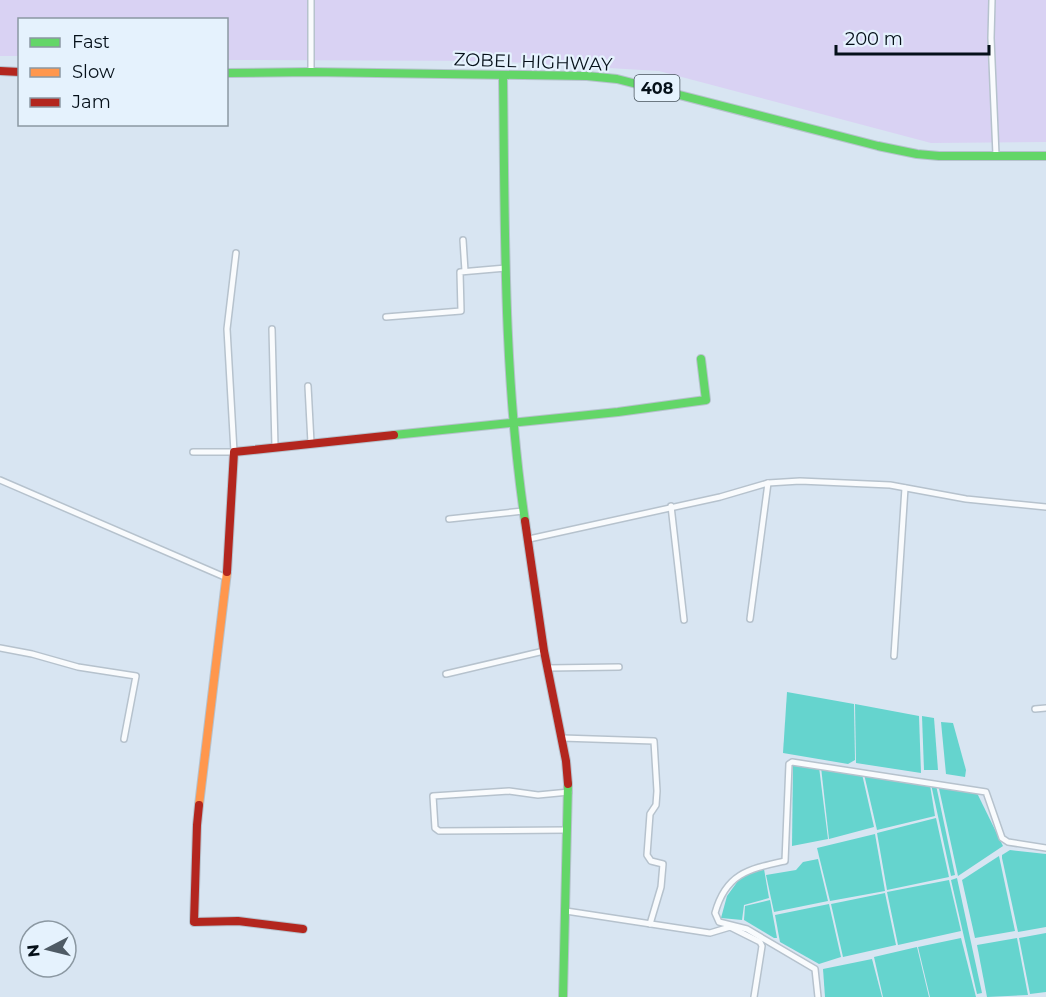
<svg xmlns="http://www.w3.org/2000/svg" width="1046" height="997" font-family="Montserrat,sans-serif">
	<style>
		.green { fill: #d9d2f3 }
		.water { fill: #65d4ce }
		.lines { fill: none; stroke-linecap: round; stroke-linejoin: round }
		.street-casing { stroke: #b6c2cd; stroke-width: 8 }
		.fast-casing { stroke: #b6c2cd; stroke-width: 10 }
		.slow-casing { stroke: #b6c2cd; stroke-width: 10 }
		.jam-casing { stroke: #b6c2cd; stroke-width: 10 }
		.street { stroke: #f9fbfd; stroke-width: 5 }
		.fast { stroke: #63d668; stroke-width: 8 }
		.slow { stroke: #ff974d; stroke-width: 8 }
		.jam { stroke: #b3261e; stroke-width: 8 }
		.labels { text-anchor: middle; stroke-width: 4.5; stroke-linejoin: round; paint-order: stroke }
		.shield { fill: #e5f2fd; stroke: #48545d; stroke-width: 1.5 }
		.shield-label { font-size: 16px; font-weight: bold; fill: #051019 }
		.street-label { font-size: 18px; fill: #051019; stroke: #e5f2fd }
	</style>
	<rect width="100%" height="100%" fill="#d8e5f2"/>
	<polygon class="green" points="0,0 1046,0 1046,142 931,143 659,71 490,61 227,60 226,20 20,20 19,56 0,56"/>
	<g class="water">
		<polygon points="787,692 854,704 855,760 848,764 783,753"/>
		<polygon points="855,704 919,716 921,773 856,763"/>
		<polygon points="922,716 934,718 938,770 924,770"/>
		<polygon points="941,722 953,723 966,770 965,777 946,774"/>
		<polygon points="796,763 819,767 828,839 792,846 793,765"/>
		<polygon points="821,767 862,774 874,827 829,839"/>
		<polygon points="864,774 930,785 935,816 877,830"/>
		<polygon points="931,784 936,785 955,875 951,876"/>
		<polygon points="938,784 977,793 1003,846 958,876"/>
		<polygon points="936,818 949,877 887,890 877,833"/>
		<polygon points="875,834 885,891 830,901 817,848"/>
		<polygon points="1010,850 1046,854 1046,927 1018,932 1002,858 1002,855"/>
		<polygon points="999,856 1015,931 975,938 962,880"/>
		<polygon points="818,859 828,901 774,912 766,875 796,870 803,862"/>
		<polygon points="764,869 769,898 744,905 742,920 721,918 727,896 743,874"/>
		<polygon points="957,878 982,993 977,994 951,880"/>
		<polygon points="949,880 961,931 898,945 887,892"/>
		<polygon points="885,893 896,945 843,957 831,904"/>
		<polygon points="770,900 777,938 774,938 744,920 745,906"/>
		<polygon points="829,904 841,957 819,964 780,942 775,915"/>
		<polygon points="1046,933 1046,992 1030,994 1019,938"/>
		<polygon points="961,938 976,997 930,997 918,947"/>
		<polygon points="1017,938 1028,995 987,997 977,945"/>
		<polygon points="917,947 929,997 883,997 874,957"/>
		<polygon points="872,959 882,997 825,997 823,969"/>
	</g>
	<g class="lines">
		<g class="street-casing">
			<g id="street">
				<polyline points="311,0 311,72"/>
				<polyline points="992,0 991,38 996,155"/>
				<polyline points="463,240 465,271"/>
				<polyline points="386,317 461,311 460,272 506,268"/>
				<polyline points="272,329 275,447"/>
				<polyline points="308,386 311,443"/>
				<polyline points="193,452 234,452 227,329 236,253"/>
				<polyline points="0,480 227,578"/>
				<polyline points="671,506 684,620"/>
				<polyline points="449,519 523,511"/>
				<polyline points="529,539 720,497 768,483 800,481 890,485 966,499 1046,507"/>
				<polyline points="750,619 768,483"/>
				<polyline points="0,648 32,654 78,667 136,676 124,739"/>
				<polyline points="894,656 905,488"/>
				<polyline points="548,668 619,667"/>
				<polyline points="446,674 544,651"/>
				<polyline points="1035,709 1046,708"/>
				<polyline points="562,738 654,741 657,791 656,805 650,814 647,855 651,861 663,864 661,887 650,924"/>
				<polyline points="567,830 439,831 435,828 433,796 509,791 538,795 569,792"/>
				<polyline points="566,911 710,933 730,927 760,942 762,946 754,997"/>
				<path d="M 818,997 L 815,969 L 747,929 L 719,922 L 715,913 C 726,873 749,869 785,861 L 789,764 L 792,762 L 986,792 L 1002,838 L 1008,842 L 1046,848"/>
			</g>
		</g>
		<g class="fast-casing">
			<g id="fast">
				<polyline points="226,73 311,72 587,76 617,79 878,146 917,154 939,156 1046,156"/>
				<path d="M 503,75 C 505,223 503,374 525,521"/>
				<polyline points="394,435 618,412 706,400 701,359"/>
				<polyline points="563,997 568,784"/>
			</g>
		</g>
		<g class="slow-casing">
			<polyline id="slow" points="199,805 227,572"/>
		</g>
		<g class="jam-casing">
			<g id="jam">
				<polyline points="0,71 20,72"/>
				<polyline points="525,521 544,651 566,761 568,784"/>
				<polyline points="227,572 234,452 394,435"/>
				<polyline points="199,805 197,825 194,922 238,921 303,929"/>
			</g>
		</g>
		<use href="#street" class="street"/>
		<use href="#fast" class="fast"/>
		<use href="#slow" class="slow"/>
		<use href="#jam" class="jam"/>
	</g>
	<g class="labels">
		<rect class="shield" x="634.5" y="75" width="45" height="26" rx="4.5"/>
		<g class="shield-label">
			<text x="657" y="94">408</text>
		</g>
		<g class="street-label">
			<text transform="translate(533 62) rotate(2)" y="6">ZOBEL HIGHWAY</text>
		</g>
	</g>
	<rect x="18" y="18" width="210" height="108" fill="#e5f2fd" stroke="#8b98a2" stroke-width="1.5"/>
	<rect x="30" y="38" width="30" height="9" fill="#63d668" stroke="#8b98a2" stroke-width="1.5"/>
	<text x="72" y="48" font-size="18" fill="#051019">Fast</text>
	<rect x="30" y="68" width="30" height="9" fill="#ff974d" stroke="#8b98a2" stroke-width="1.5"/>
	<text x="72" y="78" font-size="18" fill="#051019">Slow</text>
	<rect x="30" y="98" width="30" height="9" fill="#b3261e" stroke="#8b98a2" stroke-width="1.5"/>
	<text x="72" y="108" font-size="18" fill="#051019">Jam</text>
	<g transform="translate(48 949) rotate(263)"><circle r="28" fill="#e5f2fd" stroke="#8b98a2" stroke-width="1.5"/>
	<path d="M0-4.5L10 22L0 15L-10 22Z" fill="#4f5b65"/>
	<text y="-9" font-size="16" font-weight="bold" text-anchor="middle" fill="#051019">N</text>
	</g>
	<path d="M836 45v9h153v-9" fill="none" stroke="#051019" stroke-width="3"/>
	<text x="845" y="45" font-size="18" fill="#051019" stroke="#e5f2fd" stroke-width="4.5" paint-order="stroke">200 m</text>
</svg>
